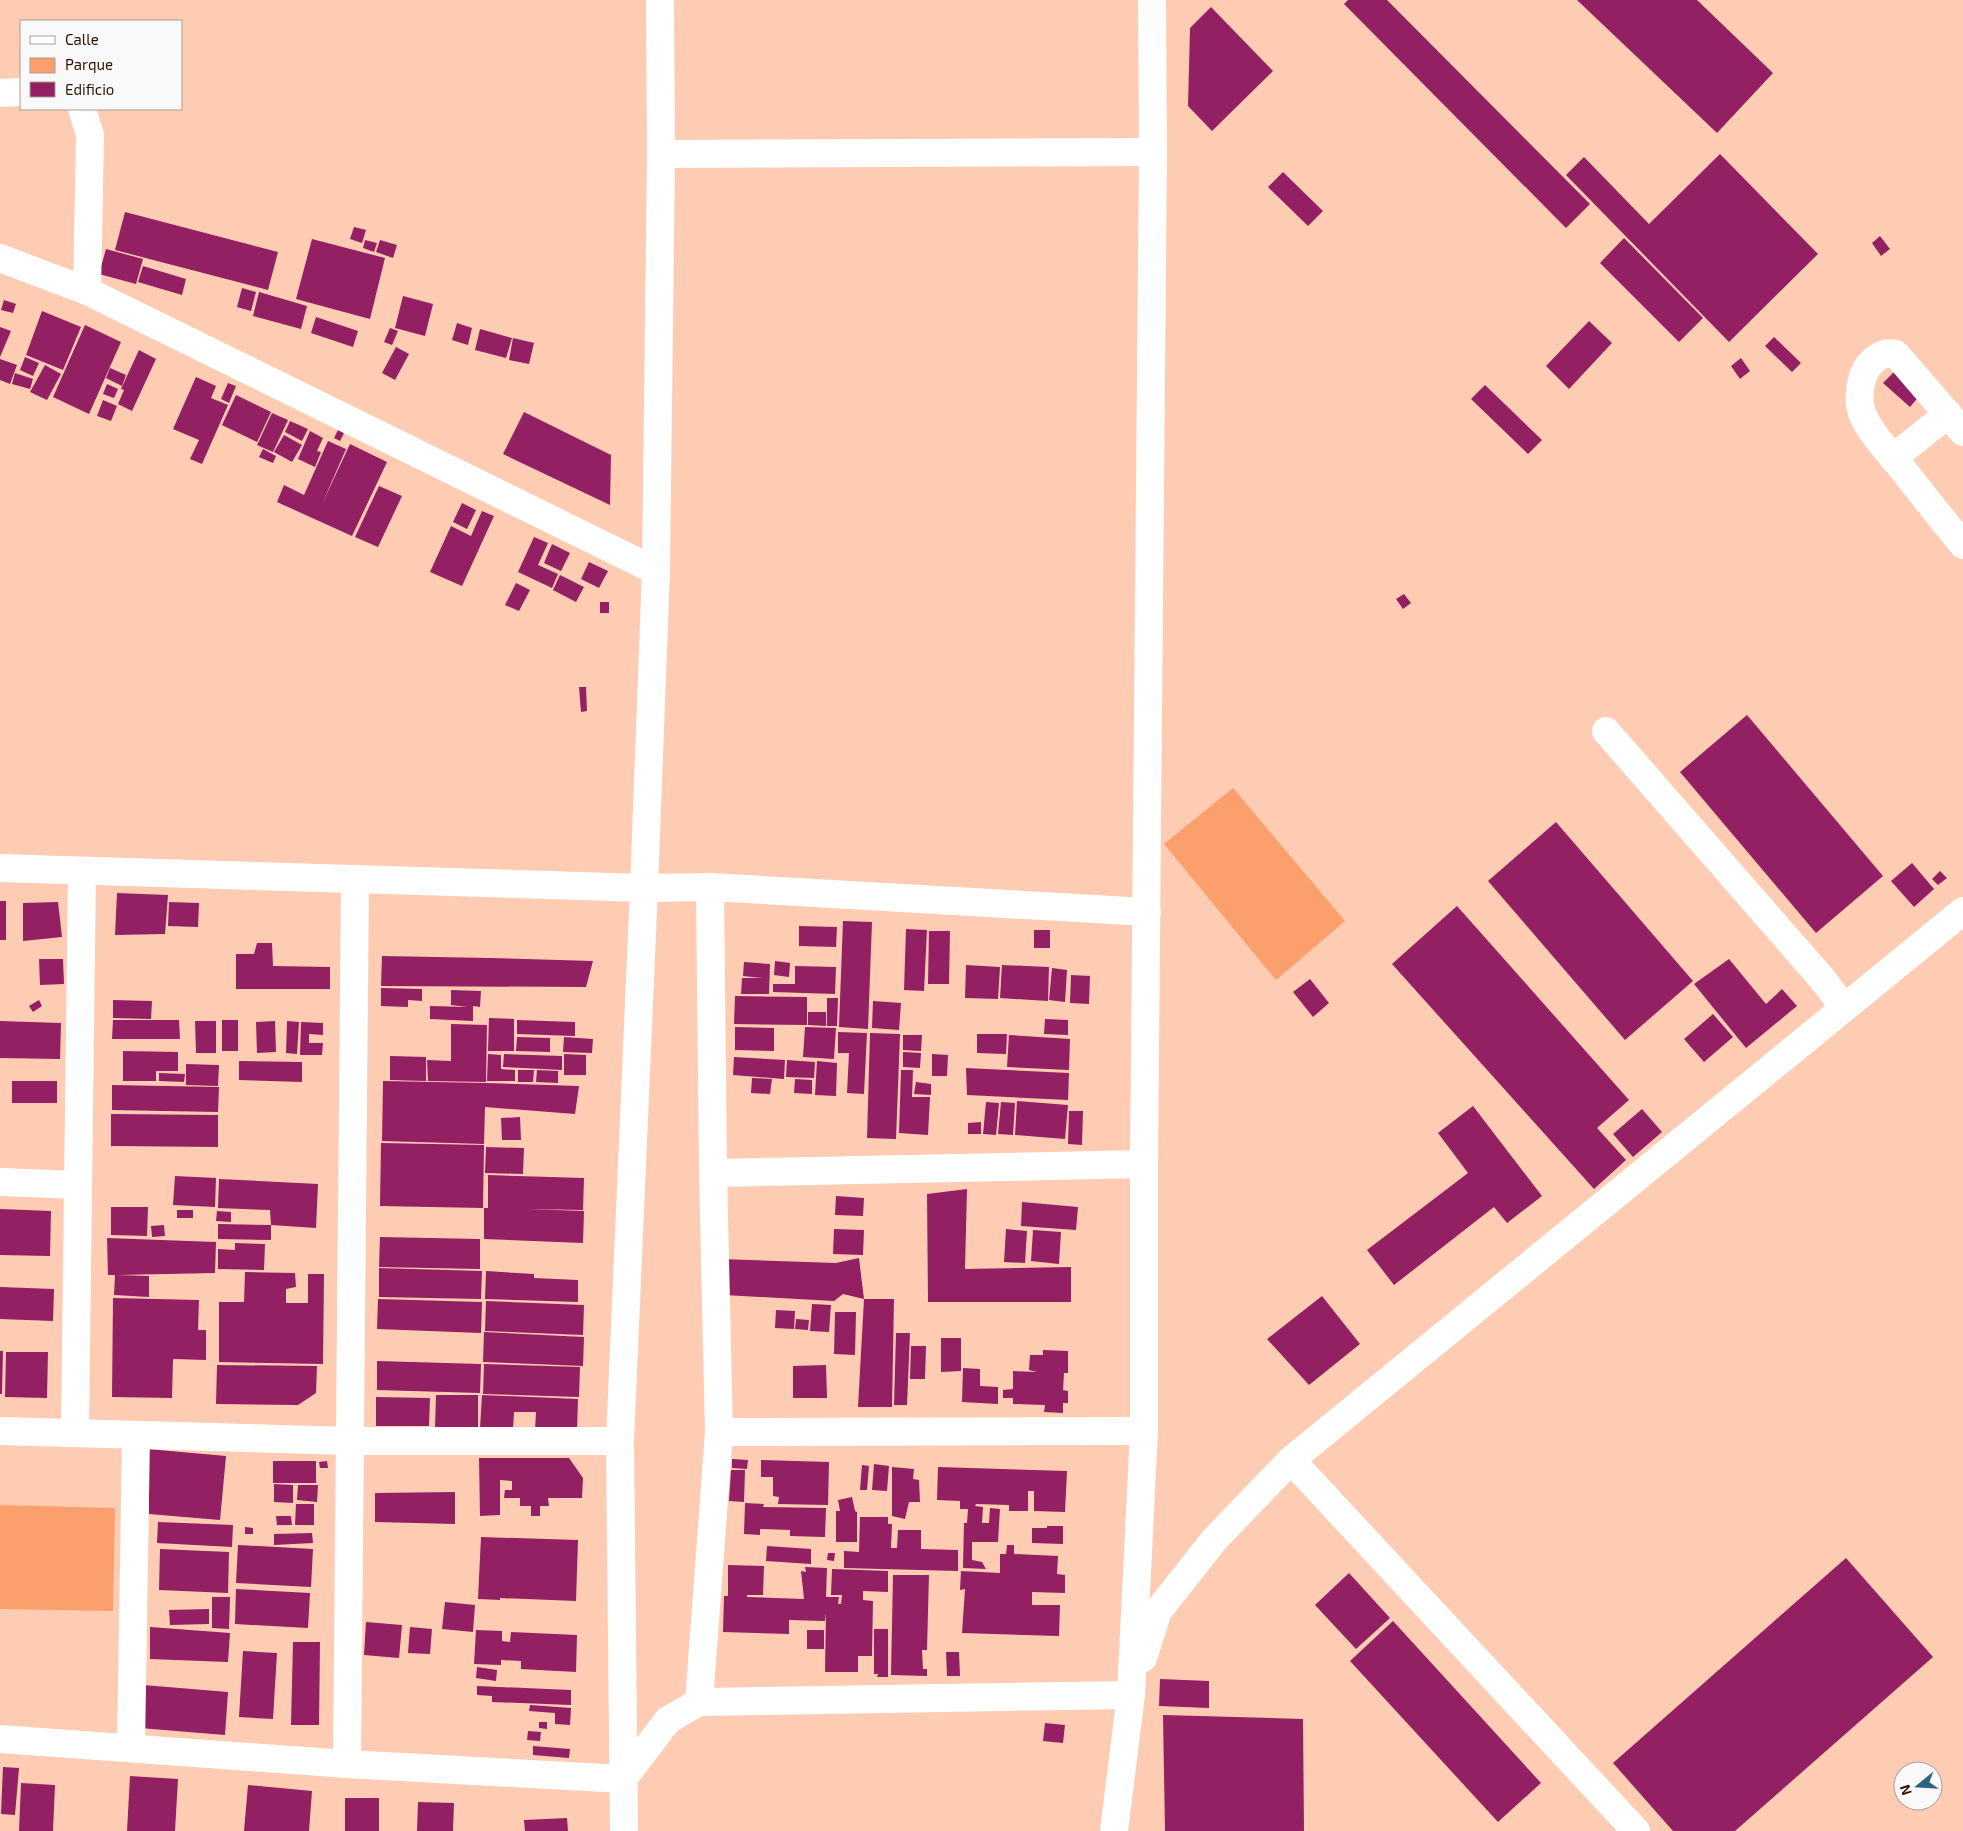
<svg xmlns="http://www.w3.org/2000/svg" width="1963" height="1831" font-family="'Exo 2',sans-serif">
	<style>
		.green { fill: #fba06d }
		.building { fill: #922063 }
		.lines { fill: none; stroke-linecap: round; stroke-linejoin: round }
		.minor { stroke: #fff; stroke-width: 28 }
	</style>
	<rect width="100%" height="100%" fill="#fdccb3"/>
	<g class="green">
		<polygon points="1233,788 1345,921 1276,980 1164,844"/>
		<polygon points="0,1505 115,1508 113,1611 0,1609"/>
	</g>
	<g class="building">
		<polygon points="1348,0 1387,0 1590,204 1566,228 1344,4"/>
		<polygon points="1577,0 1697,0 1773,73 1717,133"/>
		<polygon points="1211,7 1273,71 1212,131 1188,106 1190,28"/>
		<polygon points="1720,154 1818,254 1729,342 1566,175 1584,157 1649,224"/>
		<polygon points="1283,172 1323,211 1308,226 1268,187"/>
		<polygon points="125,212 278,252 268,290 115,250"/>
		<polygon points="354,227 366,230 362,243 350,239"/>
		<polygon points="1880,236 1890,249 1881,256 1872,243"/>
		<polygon points="1624,238 1703,318 1679,342 1600,263"/>
		<polygon points="312,239 385,258 370,319 296,299"/>
		<polygon points="365,240 377,243 374,252 363,248"/>
		<polygon points="380,240 397,245 393,258 376,252"/>
		<polygon points="106,249 143,259 136,284 99,274"/>
		<polygon points="143,266 186,279 182,295 138,282"/>
		<polygon points="242,288 256,292 251,311 237,307"/>
		<polygon points="259,292 307,306 301,329 253,316"/>
		<polygon points="403,296 433,304 425,336 395,328"/>
		<polygon points="4,300 16,304 13,313 1,310"/>
		<polygon points="42,311 81,327 63,370 26,355"/>
		<polygon points="316,317 358,331 353,347 311,333"/>
		<polygon points="1589,321 1612,343 1569,389 1546,366"/>
		<polygon points="457,323 472,328 468,345 452,340"/>
		<polygon points="85,325 121,342 89,414 53,397"/>
		<polygon points="0,327 11,331 0,357"/>
		<polygon points="390,328 398,331 392,345 384,342"/>
		<polygon points="480,329 512,338 506,358 475,350"/>
		<polygon points="1774,337 1801,363 1792,372 1765,346"/>
		<polygon points="513,338 534,343 529,364 509,360"/>
		<polygon points="396,347 409,354 395,380 382,373"/>
		<polygon points="139,350 156,359 132,411 118,404 124,390 121,389"/>
		<polygon points="25,357 39,363 33,376 20,370"/>
		<polygon points="1741,358 1750,371 1740,379 1731,366"/>
		<polygon points="0,359 17,365 10,384 0,380"/>
		<polygon points="45,365 61,374 47,400 30,392"/>
		<polygon points="110,368 126,375 122,386 106,378"/>
		<polygon points="1894,372 1920,395 1910,407 1883,383"/>
		<polygon points="15,373 33,379 30,389 12,384"/>
		<polygon points="196,377 216,386 211,398 228,405 202,464 190,459 199,440 173,429"/>
		<polygon points="228,383 236,386 229,403 221,399"/>
		<polygon points="107,384 118,389 114,398 103,394"/>
		<polygon points="1485,385 1542,440 1528,454 1471,399"/>
		<polygon points="236,395 271,412 257,442 222,425"/>
		<polygon points="103,400 117,406 111,421 97,416"/>
		<polygon points="524,412 611,455 610,505 503,454"/>
		<polygon points="272,413 288,420 273,452 257,445"/>
		<polygon points="290,421 308,429 302,441 285,432"/>
		<polygon points="338,430 344,433 340,441 334,438"/>
		<polygon points="310,431 323,438 317,451 321,452 315,467 298,459"/>
		<polygon points="284,435 302,445 292,462 274,452"/>
		<polygon points="328,441 346,449 322,504 350,444 387,462 352,536 277,502 284,485 304,495"/>
		<polygon points="263,449 276,456 273,463 259,457"/>
		<polygon points="379,486 402,496 378,547 355,537"/>
		<polygon points="462,503 476,510 467,529 453,522"/>
		<polygon points="482,511 494,516 462,586 430,572 451,526 471,536"/>
		<polygon points="534,537 548,543 538,565 558,574 552,588 518,572"/>
		<polygon points="552,544 570,553 561,571 544,563"/>
		<polygon points="589,562 608,571 599,588 581,579"/>
		<polygon points="560,575 584,587 576,602 553,590"/>
		<polygon points="516,583 530,590 519,611 505,605"/>
		<polygon points="1404,594 1411,603 1403,609 1396,599"/>
		<rect x="600" y="602" width="9" height="11"/>
		<polygon points="579,687 586,687 587,711 581,712"/>
		<polygon points="1747,715 1883,876 1816,933 1680,772"/>
		<polygon points="1556,822 1693,981 1625,1040 1488,881"/>
		<polygon points="1912,863 1934,889 1914,907 1891,881"/>
		<polygon points="1940,871 1947,878 1938,885 1932,879"/>
		<polygon points="117,893 168,895 165,934 115,935"/>
		<rect x="0" y="901" width="6" height="39"/>
		<polygon points="58,902 62,937 23,941 23,903"/>
		<polygon points="169,902 199,903 198,927 168,926"/>
		<polygon points="1457,906 1629,1100 1597,1128 1626,1160 1594,1189 1392,964"/>
		<polygon points="843,921 872,922 868,1029 839,1027"/>
		<polygon points="799,926 837,927 836,947 799,946"/>
		<polygon points="906,929 927,930 924,991 904,990"/>
		<rect x="1034" y="930" width="16" height="18"/>
		<polygon points="929,931 950,931 949,984 928,984"/>
		<polygon points="257,943 272,943 273,966 330,967 330,989 236,989 236,954 254,954"/>
		<polygon points="382,956 490,958 593,961 586,987 381,986"/>
		<polygon points="39,959 63,959 64,984 40,985"/>
		<polygon points="1729,959 1766,1004 1782,989 1797,1006 1746,1048 1694,984"/>
		<polygon points="775,961 790,963 789,977 774,975"/>
		<polygon points="744,962 770,964 769,994 741,994 742,978 762,978 743,976"/>
		<polygon points="966,965 1000,967 998,999 965,998"/>
		<polygon points="1002,965 1049,967 1048,1001 1000,998"/>
		<polygon points="795,966 836,967 835,994 773,992 773,984 795,984"/>
		<polygon points="1052,968 1067,970 1065,1002 1049,1000"/>
		<polygon points="1071,975 1090,976 1089,1004 1070,1003"/>
		<polygon points="1310,979 1329,1003 1313,1017 1293,992"/>
		<polygon points="381,988 422,989 422,1001 408,1000 408,1007 381,1006"/>
		<polygon points="451,990 481,991 480,1007 473,1006 473,1021 430,1019 430,1006 468,1007 451,1005"/>
		<polygon points="735,996 807,997 807,1025 734,1024"/>
		<polygon points="827,998 838,998 837,1026 827,1026"/>
		<polygon points="39,1000 42,1006 33,1012 29,1006"/>
		<polygon points="113,1000 152,1001 151,1019 113,1018"/>
		<polygon points="873,1001 901,1003 899,1030 872,1028"/>
		<polygon points="808,1012 826,1012 826,1026 808,1025"/>
		<polygon points="1713,1014 1733,1037 1704,1062 1684,1039"/>
		<polygon points="489,1018 514,1019 514,1051 488,1051"/>
		<polygon points="1045,1019 1068,1020 1068,1035 1044,1034"/>
		<polygon points="113,1020 179,1020 180,1039 112,1039"/>
		<rect x="222" y="1020" width="16" height="31"/>
		<polygon points="517,1020 575,1022 575,1036 517,1034"/>
		<polygon points="0,1021 61,1023 60,1059 0,1058"/>
		<polygon points="195,1021 216,1021 216,1053 196,1053"/>
		<polygon points="275,1021 276,1052 257,1053 256,1022"/>
		<polygon points="287,1021 299,1022 297,1054 286,1053"/>
		<polygon points="301,1022 323,1023 323,1035 309,1034 309,1043 323,1043 322,1055 300,1055"/>
		<polygon points="451,1024 487,1025 486,1082 428,1081 427,1060 451,1061"/>
		<polygon points="735,1027 774,1028 774,1051 735,1050"/>
		<polygon points="805,1027 836,1028 834,1059 803,1057"/>
		<polygon points="838,1032 867,1033 864,1094 847,1093 849,1053 838,1053"/>
		<polygon points="870,1033 900,1034 896,1139 867,1138"/>
		<polygon points="977,1034 1007,1034 1006,1054 977,1053"/>
		<polygon points="903,1035 922,1035 921,1051 903,1050"/>
		<polygon points="1009,1035 1070,1039 1069,1070 1007,1067"/>
		<polygon points="517,1037 550,1038 550,1052 516,1051"/>
		<polygon points="564,1037 593,1039 592,1053 563,1052"/>
		<polygon points="123,1051 178,1052 178,1071 156,1071 156,1081 123,1081"/>
		<polygon points="903,1052 921,1053 920,1068 903,1067"/>
		<polygon points="488,1054 501,1055 501,1069 515,1070 515,1081 487,1081"/>
		<polygon points="504,1054 562,1056 562,1070 503,1067"/>
		<polygon points="564,1054 586,1055 586,1075 564,1075"/>
		<polygon points="932,1054 948,1055 947,1076 932,1076"/>
		<polygon points="390,1056 426,1057 426,1081 390,1080"/>
		<polygon points="734,1057 785,1060 784,1079 733,1075"/>
		<polygon points="787,1060 815,1062 814,1078 786,1077"/>
		<polygon points="239,1061 302,1062 302,1082 239,1080"/>
		<polygon points="817,1061 837,1063 836,1096 815,1095"/>
		<polygon points="186,1064 219,1065 218,1086 186,1085"/>
		<polygon points="966,1068 1069,1073 1068,1100 967,1095"/>
		<polygon points="518,1070 534,1070 533,1082 518,1082"/>
		<polygon points="537,1070 558,1071 558,1083 536,1082"/>
		<polygon points="901,1070 913,1070 912,1097 930,1097 928,1135 899,1133"/>
		<polygon points="159,1073 185,1074 184,1082 159,1081"/>
		<polygon points="752,1078 772,1079 770,1094 751,1093"/>
		<polygon points="795,1079 812,1080 812,1094 794,1093"/>
		<rect x="12" y="1081" width="45" height="22"/>
		<polygon points="383,1081 485,1083 579,1086 575,1114 485,1107 484,1144 382,1141"/>
		<polygon points="916,1082 931,1084 931,1095 914,1094"/>
		<polygon points="112,1085 219,1087 218,1112 112,1110"/>
		<polygon points="1017,1101 1068,1105 1065,1139 1015,1135"/>
		<polygon points="986,1102 999,1103 996,1135 983,1134"/>
		<polygon points="1001,1102 1015,1103 1013,1135 998,1134"/>
		<polygon points="1473,1106 1542,1196 1507,1223 1494,1207 1394,1285 1367,1250 1468,1173 1438,1133"/>
		<polygon points="1642,1109 1662,1132 1633,1157 1613,1134"/>
		<polygon points="1069,1111 1083,1111 1082,1145 1068,1144"/>
		<polygon points="111,1114 218,1115 218,1147 111,1146"/>
		<polygon points="520,1117 521,1140 502,1140 501,1118"/>
		<polygon points="981,1122 981,1134 968,1134 968,1123"/>
		<polygon points="381,1143 484,1145 483,1208 380,1206"/>
		<polygon points="486,1147 524,1148 523,1174 485,1173"/>
		<polygon points="488,1175 584,1178 583,1210 526,1209 584,1211 583,1243 484,1239 484,1208 488,1208"/>
		<polygon points="175,1176 216,1178 215,1207 173,1205"/>
		<polygon points="219,1179 318,1184 316,1228 271,1225 270,1210 218,1208"/>
		<polygon points="967,1189 965,1269 1071,1267 1071,1302 928,1302 927,1194"/>
		<polygon points="836,1196 864,1198 863,1216 835,1215"/>
		<polygon points="1022,1202 1078,1207 1076,1230 1021,1226"/>
		<polygon points="111,1207 148,1207 147,1236 111,1235"/>
		<polygon points="0,1209 51,1211 50,1256 0,1255"/>
		<rect x="177" y="1210" width="16" height="8"/>
		<polygon points="217,1211 231,1212 231,1222 216,1221"/>
		<polygon points="218,1224 271,1225 271,1240 218,1239"/>
		<polygon points="164,1225 165,1236 152,1237 151,1226"/>
		<polygon points="834,1229 864,1230 863,1255 833,1254"/>
		<polygon points="1006,1229 1027,1231 1025,1263 1004,1262"/>
		<polygon points="1033,1230 1061,1232 1059,1264 1031,1261"/>
		<polygon points="380,1237 480,1239 480,1269 379,1267"/>
		<polygon points="107,1238 216,1242 215,1273 117,1275 149,1276 149,1297 114,1295 115,1275 108,1275"/>
		<polygon points="235,1243 265,1244 264,1270 218,1269 218,1249 235,1250"/>
		<polygon points="859,1258 864,1299 843,1294 834,1301 724,1295 721,1259 836,1263"/>
		<polygon points="379,1268 482,1271 481,1299 379,1297"/>
		<polygon points="486,1271 534,1274 534,1278 578,1280 578,1302 485,1299"/>
		<polygon points="245,1272 295,1273 296,1287 286,1289 286,1303 308,1303 308,1274 324,1274 323,1364 219,1362 219,1302 244,1302"/>
		<polygon points="0,1287 54,1289 53,1321 0,1319"/>
		<polygon points="1322,1296 1360,1344 1309,1385 1267,1339"/>
		<polygon points="113,1298 199,1300 198,1330 206,1330 206,1360 173,1359 172,1398 112,1397"/>
		<polygon points="378,1299 482,1302 481,1333 377,1329"/>
		<polygon points="864,1299 894,1299 892,1407 858,1407"/>
		<polygon points="486,1301 584,1305 583,1335 485,1331"/>
		<polygon points="812,1304 831,1305 829,1332 810,1331"/>
		<polygon points="776,1310 795,1311 794,1329 775,1328"/>
		<polygon points="835,1312 856,1312 855,1355 834,1354"/>
		<polygon points="796,1319 809,1320 808,1330 795,1329"/>
		<polygon points="484,1332 584,1337 583,1366 483,1362"/>
		<polygon points="896,1333 910,1333 907,1405 894,1405"/>
		<polygon points="941,1338 961,1338 961,1371 941,1372"/>
		<polygon points="911,1346 926,1346 925,1379 910,1379"/>
		<polygon points="1043,1350 1068,1351 1068,1373 1064,1373 1063,1390 1068,1391 1068,1403 1063,1403 1063,1413 1044,1412 1045,1405 1013,1404 1013,1398 1003,1398 1003,1390 1013,1389 1013,1371 1037,1372 1029,1370 1030,1355 1043,1355"/>
		<polygon points="0,1351 3,1351 2,1394 0,1394"/>
		<polygon points="6,1352 48,1352 47,1398 5,1397"/>
		<polygon points="377,1361 481,1364 480,1393 377,1390"/>
		<polygon points="484,1364 580,1367 579,1397 483,1394"/>
		<polygon points="217,1365 317,1366 316,1393 298,1405 216,1404"/>
		<polygon points="826,1365 827,1398 793,1398 793,1366"/>
		<polygon points="963,1368 980,1369 980,1386 998,1387 998,1404 962,1402"/>
		<polygon points="436,1395 478,1395 478,1428 435,1428"/>
		<polygon points="482,1395 578,1399 577,1431 535,1430 536,1412 514,1412 513,1429 480,1428"/>
		<polygon points="376,1397 430,1398 429,1426 376,1426"/>
		<polygon points="148,1449 226,1456 220,1520 149,1514"/>
		<polygon points="479,1458 569,1458 583,1478 582,1498 548,1498 549,1506 540,1506 540,1516 531,1516 531,1506 520,1506 520,1498 504,1498 505,1490 512,1490 512,1481 500,1480 500,1515 480,1516"/>
		<polygon points="732,1459 748,1460 747,1469 732,1468"/>
		<polygon points="761,1460 829,1462 828,1505 778,1504 779,1497 773,1496 773,1477 761,1477"/>
		<rect x="273" y="1461" width="43" height="22"/>
		<polygon points="327,1461 328,1468 320,1468 319,1462"/>
		<polygon points="874,1464 889,1466 887,1491 872,1490"/>
		<polygon points="862,1465 869,1466 867,1490 860,1490"/>
		<polygon points="892,1467 914,1469 913,1479 919,1480 920,1502 909,1502 905,1519 892,1516"/>
		<polygon points="938,1467 1067,1471 1065,1512 1034,1511 1034,1491 1028,1491 1028,1511 1009,1511 1009,1505 976,1504 975,1506 983,1507 982,1523 989,1523 990,1508 1000,1509 998,1542 972,1542 972,1560 982,1562 986,1569 963,1568 964,1523 967,1523 968,1509 960,1509 960,1501 937,1500"/>
		<polygon points="731,1470 745,1470 744,1502 729,1501"/>
		<polygon points="274,1484 293,1485 293,1503 274,1502"/>
		<polygon points="298,1485 318,1485 317,1502 297,1500"/>
		<polygon points="455,1492 455,1524 375,1522 375,1493"/>
		<polygon points="852,1497 855,1511 857,1512 857,1542 836,1542 836,1511 840,1511 838,1500"/>
		<polygon points="745,1503 764,1504 763,1507 826,1508 825,1537 790,1536 790,1530 760,1529 760,1535 744,1534"/>
		<polygon points="296,1504 314,1504 314,1525 295,1525"/>
		<polygon points="276,1516 291,1516 292,1525 277,1525"/>
		<polygon points="860,1517 888,1517 888,1524 892,1524 891,1548 897,1548 898,1530 921,1530 921,1549 958,1550 958,1571 844,1568 844,1551 859,1552"/>
		<polygon points="158,1522 233,1525 232,1547 157,1543"/>
		<polygon points="1047,1526 1063,1526 1063,1544 1032,1543 1032,1528 1047,1528"/>
		<polygon points="245,1527 253,1528 253,1534 245,1534"/>
		<polygon points="312,1533 313,1543 274,1545 274,1534"/>
		<polygon points="481,1537 578,1540 576,1601 500,1598 500,1600 478,1599"/>
		<polygon points="238,1545 313,1549 311,1587 236,1583"/>
		<polygon points="1007,1545 1014,1545 1014,1554 1058,1556 1057,1574 1065,1575 1065,1593 1032,1592 1032,1605 1060,1605 1059,1636 962,1633 965,1589 960,1590 961,1571 1000,1573 1000,1554 1006,1554"/>
		<polygon points="767,1546 811,1549 811,1564 766,1561"/>
		<polygon points="160,1549 229,1552 228,1593 159,1590"/>
		<polygon points="828,1553 835,1553 834,1561 827,1560"/>
		<polygon points="1846,1558 1933,1657 1735,1831 1673,1831 1613,1763"/>
		<polygon points="728,1565 764,1566 763,1595 747,1595 747,1597 804,1599 801,1571 806,1572 805,1567 827,1568 826,1597 839,1597 838,1604 841,1604 842,1595 831,1595 832,1569 888,1571 888,1592 863,1591 863,1600 873,1601 872,1656 858,1656 858,1672 825,1672 826,1613 825,1621 789,1620 789,1634 723,1632 724,1596 728,1596"/>
		<polygon points="1349,1573 1390,1618 1356,1649 1315,1605"/>
		<polygon points="893,1575 929,1575 927,1650 922,1650 923,1669 927,1669 927,1676 891,1675"/>
		<polygon points="236,1589 310,1593 308,1628 235,1624"/>
		<polygon points="212,1597 230,1597 229,1629 212,1628"/>
		<polygon points="445,1602 475,1605 473,1632 442,1629"/>
		<polygon points="209,1609 209,1624 170,1625 169,1610"/>
		<polygon points="1393,1621 1541,1783 1498,1822 1350,1661"/>
		<polygon points="366,1622 402,1625 399,1658 364,1655"/>
		<polygon points="150,1627 230,1633 228,1662 150,1659"/>
		<polygon points="410,1627 432,1629 430,1654 408,1653"/>
		<polygon points="874,1629 888,1629 888,1677 877,1677 878,1674 874,1674"/>
		<polygon points="476,1630 502,1631 502,1641 510,1642 511,1632 577,1635 576,1672 521,1669 521,1661 501,1660 501,1665 474,1664"/>
		<rect x="807" y="1630" width="17" height="19"/>
		<polygon points="293,1642 320,1642 319,1725 291,1725"/>
		<polygon points="243,1651 277,1653 273,1719 239,1717"/>
		<polygon points="946,1652 959,1652 960,1676 947,1676"/>
		<polygon points="477,1667 497,1670 496,1681 476,1678"/>
		<polygon points="1160,1679 1209,1681 1209,1708 1159,1706"/>
		<polygon points="143,1685 228,1692 225,1735 140,1728"/>
		<polygon points="477,1686 571,1690 571,1705 492,1702 492,1696 477,1695"/>
		<polygon points="530,1705 571,1708 570,1725 555,1724 555,1713 529,1711"/>
		<polygon points="1163,1715 1303,1719 1304,1831 1165,1831"/>
		<polygon points="539,1722 547,1722 547,1729 539,1728"/>
		<polygon points="1045,1723 1065,1725 1063,1743 1043,1741"/>
		<polygon points="528,1731 541,1732 540,1741 527,1740"/>
		<polygon points="533,1746 570,1749 569,1758 533,1755"/>
		<polygon points="3,1767 19,1768 15,1815 1,1814"/>
		<polygon points="130,1776 178,1779 175,1831 127,1831"/>
		<polygon points="21,1783 55,1785 53,1831 19,1831"/>
		<polygon points="248,1785 312,1791 309,1831 244,1831"/>
		<rect x="345" y="1798" width="34" height="33"/>
		<polygon points="418,1802 454,1803 453,1831 417,1831"/>
		<polygon points="567,1818 568,1831 525,1831 524,1820"/>
	</g>
	<g class="lines">
		<g class="minor">
			<polyline points="0,93 21,92"/>
			<polyline points="82,109 90,135 87,291"/>
			<polyline points="661,154 1153,152"/>
			<polyline points="0,258 87,291 656,571"/>
			<path d="M 1963,432 L 1896,354 C 1885,351 1876,357 1869,365 C 1860,377 1857,398 1862,413 C 1870,433 1887,450 1900,466 C 1921,493 1942,519 1963,545"/>
			<polyline points="1893,458 1948,414"/>
			<polyline points="1606,731 1824,981 1844,1008"/>
			<polyline points="0,868 644,888 710,887 1147,912"/>
			<polyline points="713,1173 1144,1164"/>
			<polyline points="0,1182 78,1185"/>
			<polyline points="0,1431 349,1441 620,1441"/>
			<polyline points="75,1432 82,871"/>
			<polyline points="719,1432 1144,1431"/>
			<polyline points="1291,1460 1636,1831"/>
			<polyline points="1143,1658 1158,1611 1215,1539 1291,1460 1963,911"/>
			<polyline points="699,1702 719,1432 713,1173 710,887"/>
			<polyline points="0,1739 347,1764 623,1779 668,1720 699,1702 1131,1695"/>
			<polyline points="131,1748 136,1435"/>
			<polyline points="347,1764 355,879"/>
			<polyline points="624,1831 620,1441 644,888 656,571 661,154 660,0"/>
			<polyline points="1114,1831 1131,1695 1144,1431 1144,1164 1153,152 1152,0"/>
		</g>
	</g>
	<rect x="20" y="20" width="162" height="90" fill="#f9f9f9" stroke="#a99d97"/>
	<rect x="30" y="36" width="25" height="8" fill="#ffffff" stroke="#a99d97"/>
	<text x="65" y="45" font-size="15" fill="#311403">Calle</text>
	<rect x="30" y="58" width="25" height="15" fill="#fba06d" stroke="#a99d97"/>
	<text x="65" y="70" font-size="15" fill="#311403">Parque</text>
	<rect x="30" y="82" width="25" height="15" fill="#922063" stroke="#a99d97"/>
	<text x="65" y="95" font-size="15" fill="#311403">Edificio</text>
	<g transform="translate(1918 1786) rotate(252)"><circle r="24" fill="#f9f9f9" stroke="#a99d97"/>
	<path d="M0-4L9 19L0 12L-9 19Z" fill="#2b657e"/>
	<text y="-8" font-size="14" font-weight="bold" text-anchor="middle" fill="#311403">N</text>
	</g>
</svg>
